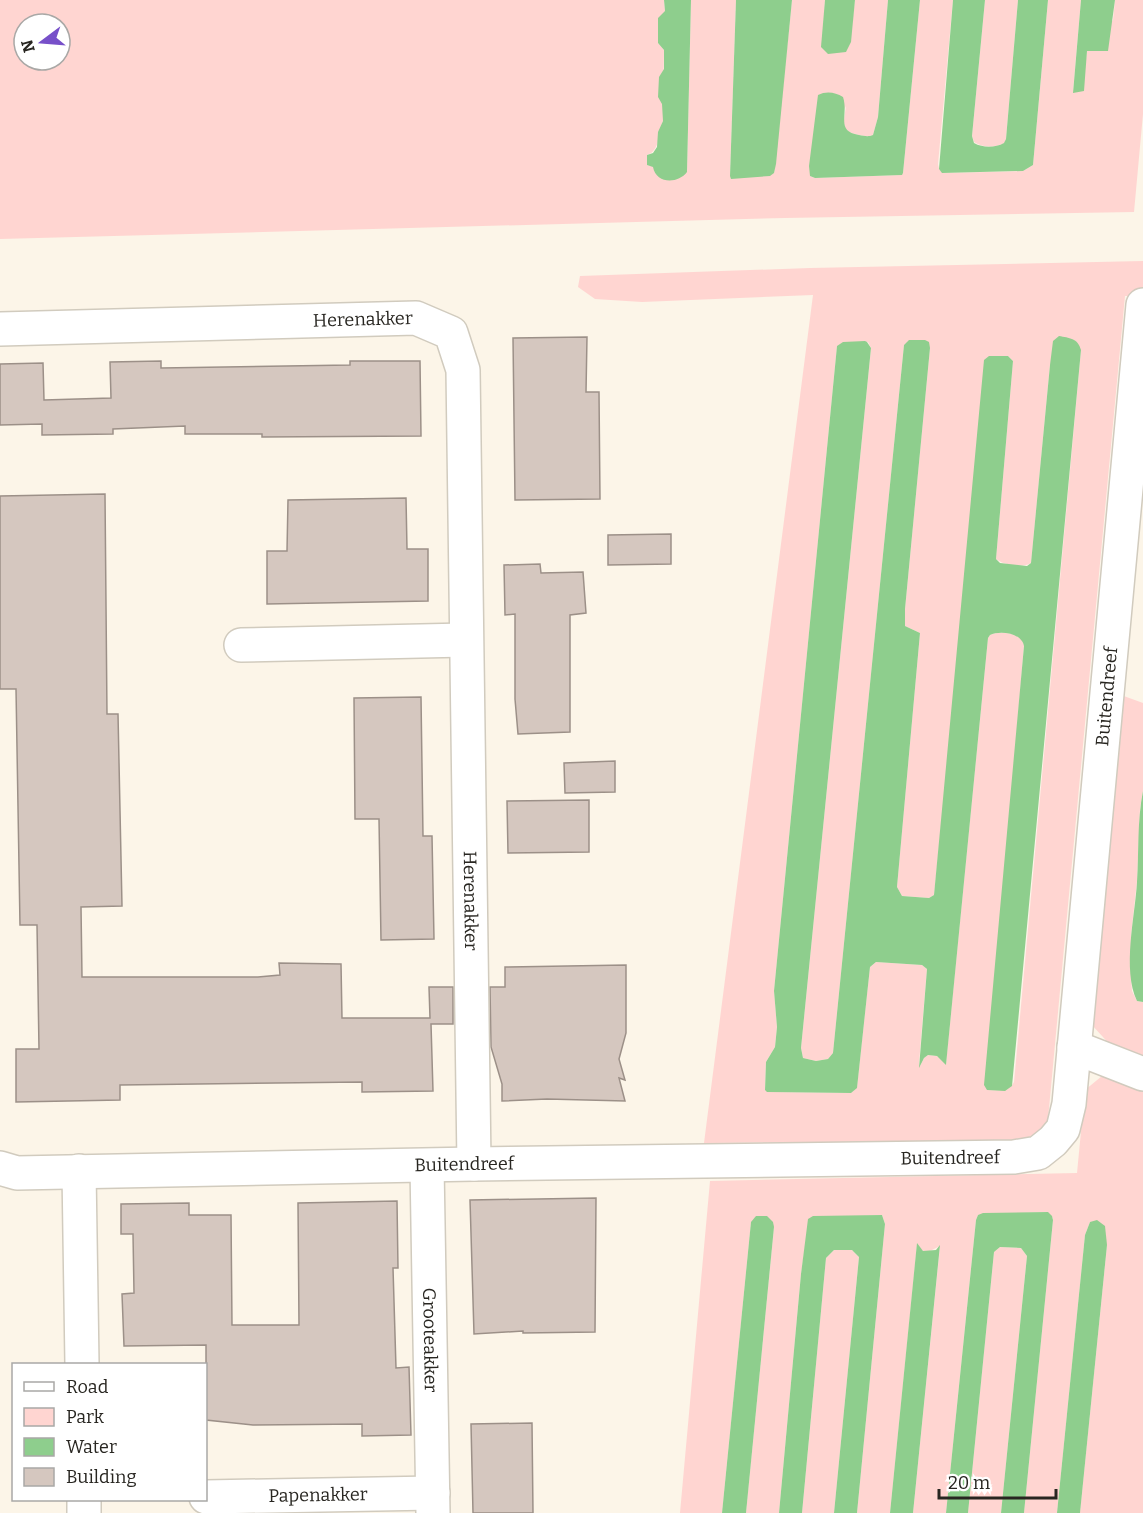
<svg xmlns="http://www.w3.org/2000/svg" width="1143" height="1513" font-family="Bitter,serif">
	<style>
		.green { fill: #ffd5d1; fill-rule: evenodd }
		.water { fill: #8ece8d }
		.building { fill: #d5c7bf; stroke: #9c9088; stroke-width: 1.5 }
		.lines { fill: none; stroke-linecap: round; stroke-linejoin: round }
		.minor-casing { stroke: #d1cbbe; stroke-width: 36 }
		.minor { stroke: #fff; stroke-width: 33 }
		.labels { text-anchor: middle; stroke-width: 5; stroke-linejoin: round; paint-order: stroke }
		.street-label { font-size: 18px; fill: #282621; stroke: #fff }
	</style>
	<rect width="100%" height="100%" fill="#fcf5e8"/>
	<g class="green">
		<path d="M 0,0 L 664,0 L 665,11 L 658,43 L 664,50 L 663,121 C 658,134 660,151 647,155 L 647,165 L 687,172 L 691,0 L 736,0 L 730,175 L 774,173 L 792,0 L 825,0 L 822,47 L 849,46 L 855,0 L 888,0 L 878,117 L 873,135 C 868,137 865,136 859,135 C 839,132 844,122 846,106 L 810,176 L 815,178 L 901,175 L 903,173 L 920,0 L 953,0 L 938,164 L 939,169 L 943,173 L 1023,171 L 1033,165 L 1048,0 L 1081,0 L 1073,92 L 1086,59 L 1087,51 L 1113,20 L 1115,0 L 1143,0 L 1143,114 L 1134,212 L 785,218 L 0,239 ZM 24,24 L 60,24 L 60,60 L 24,60 Z"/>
		<path d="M 985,0 L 1018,0 L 1006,139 L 1005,143 C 995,148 983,148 974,142 L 972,136 Z"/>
		<path d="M 1143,261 L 1143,296 L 1125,296 L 1048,1119 C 1041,1131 1033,1136 1020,1141 L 704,1143 L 813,295 L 642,302 L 595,299 L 578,287 L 580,276 L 810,268 ZM 868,342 L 871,348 L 801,1048 L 803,1058 L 816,1061 L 828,1059 L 833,1053 L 904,345 L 930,348 L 905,609 L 905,626 L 920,633 L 897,887 L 902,896 L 929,898 L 934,895 L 989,356 L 1008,356 L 1013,361 L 996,559 C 1003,565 1023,568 1031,563 L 1050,365 L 1081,350 L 1014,1082 C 1008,1093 999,1090 987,1090 L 1024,645 C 1022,633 1000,630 990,635 L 988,638 L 946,1064 L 937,1056 L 928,1055 L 924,1058 L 920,1066 L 919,1063 L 927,969 L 922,965 L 876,962 L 870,967 L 857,1087 L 851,1093 L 773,1092 L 765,1090 L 766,1062 L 775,1047 L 777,1027 L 774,991 L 837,346 Z"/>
		<polygon points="1121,695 1143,703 1143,791 1140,808 1137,881 1131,936 1131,977 1132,991 1137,1001 1143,1002 1143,1060 1113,1048 1092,1025"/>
		<polygon points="1102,1076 1143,1092 1143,1513 1080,1513 1107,1245 1090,1222 1085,1235 1057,1513 1024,1513 1053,1220 1053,1218 1045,1212 978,1215 976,1220 946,1513 913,1513 940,1246 930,1251 923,1251 917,1245 890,1513 857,1513 885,1224 882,1215 809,1219 801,1274 779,1513 746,1513 774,1227 751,1222 722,1513 680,1513 710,1181 1077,1173 1085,1090"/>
		<polygon points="1000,1247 1021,1248 1027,1256 1001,1513 968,1513 994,1252"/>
		<polygon points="834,1250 852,1250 859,1257 834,1513 802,1513 826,1258"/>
	</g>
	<g class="water">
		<path d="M 664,0 L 691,0 L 687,172 C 678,184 656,184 653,167 L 647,165 L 647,155 L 653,153 L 657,147 L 658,132 L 663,121 L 662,104 L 658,97 L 659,77 L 664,69 L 664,50 L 658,43 L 658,18 L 665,11 Z"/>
		<polygon points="736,0 792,0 776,164 774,173 770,176 731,179 730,176"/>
		<polygon points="825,0 855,0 851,42 846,52 828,54 821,47"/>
		<path d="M 888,0 L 920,0 L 903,173 L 902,175 L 815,178 L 810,176 L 809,166 L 818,95 C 826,91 835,92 843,97 C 849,115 835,131 859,135 C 865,136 868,137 873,135 L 878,117 Z"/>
		<path d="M 953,0 L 985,0 L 972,136 L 974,143 C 983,148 995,148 1004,143 L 1006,139 L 1018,0 L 1048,0 L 1033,165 L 1023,171 L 942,173 L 939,169 Z"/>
		<polygon points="1081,0 1115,0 1108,51 1087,51 1084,91 1073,93"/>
		<path d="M 1059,336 C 1069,338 1078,338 1081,350 L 1012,1086 L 1005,1091 L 987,1090 L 984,1085 L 1024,646 C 1022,633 1000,630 990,635 L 988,638 L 946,1065 L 937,1056 L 928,1055 L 924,1058 L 919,1068 L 927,969 L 922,965 L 876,962 L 870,967 L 857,1088 L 851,1093 L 767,1092 L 765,1090 L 766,1062 L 775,1047 L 777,1027 L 774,991 L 837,346 L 843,342 L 865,341 L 867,342 L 871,348 L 801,1048 L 803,1058 L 816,1061 L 828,1059 L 833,1053 L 904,345 L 909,340 L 925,340 L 929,342 L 930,348 L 905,609 L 905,626 L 920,633 L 897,887 L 902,896 L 929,898 L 934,895 L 984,360 L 989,356 L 1008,356 L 1013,361 L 996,559 L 1000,563 L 1027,566 L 1031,563 L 1050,365 L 1053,341 Z"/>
		<path d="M 1143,791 L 1143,1002 L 1137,1001 C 1122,969 1135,917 1137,882 C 1139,852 1137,821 1143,791 Z"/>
		<polygon points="1048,1212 1052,1216 1053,1220 1024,1513 1001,1513 1027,1256 1021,1248 1000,1247 994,1252 968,1513 946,1513 976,1220 978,1215 983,1213"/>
		<polygon points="882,1215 885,1224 857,1513 834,1513 859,1257 852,1250 834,1250 826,1258 802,1513 779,1513 801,1274 808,1219 813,1216"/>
		<polygon points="756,1216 767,1216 773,1222 774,1227 746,1513 722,1513 751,1222"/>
		<polygon points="1097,1220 1105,1226 1107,1245 1080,1513 1057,1513 1085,1235 1090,1222"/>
		<polygon points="917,1243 923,1251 936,1250 940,1245 913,1513 890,1513"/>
	</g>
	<g class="building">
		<polygon points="587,337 586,392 599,392 600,499 515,500 513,338"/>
		<polygon points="161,361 161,368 350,365 350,361 420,361 421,436 262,437 262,434 185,434 185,426 113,429 113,434 42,435 42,424 0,425 0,364 43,363 44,400 111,398 110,362"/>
		<polygon points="105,494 107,714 118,714 122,906 81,907 82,977 258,977 280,975 279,963 341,964 342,1018 430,1018 429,987 453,987 453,1024 431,1024 433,1091 362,1092 362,1082 120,1085 120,1100 16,1102 16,1049 39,1049 37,925 20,925 16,689 0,689 0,496"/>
		<polygon points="406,498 407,549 428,549 428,601 267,604 267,551 287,551 288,500"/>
		<polygon points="671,534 671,564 608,565 608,535"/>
		<polygon points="540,564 541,573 583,572 586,613 570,615 570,732 518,734 515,699 515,614 505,615 504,565"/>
		<polygon points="421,697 423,836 432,836 434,939 381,940 379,819 355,819 354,698"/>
		<polygon points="615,761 615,792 565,793 564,763"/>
		<polygon points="589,800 589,852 508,853 507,801"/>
		<polygon points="626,965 626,1033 619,1059 625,1080 619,1078 625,1101 547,1099 502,1101 502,1084 491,1047 490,987 505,987 505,967"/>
		<polygon points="596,1198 595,1332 523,1333 523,1331 474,1334 470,1200"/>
		<polygon points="397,1201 398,1268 393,1268 396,1368 409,1367 411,1435 362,1436 362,1424 253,1425 206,1420 206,1345 124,1346 122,1294 134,1293 133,1234 121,1234 121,1204 189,1203 189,1215 231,1215 232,1325 299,1325 298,1203"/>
		<polygon points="532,1423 533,1513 473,1513 471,1424"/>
	</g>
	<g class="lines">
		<g class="minor-casing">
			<g id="minor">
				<path id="s1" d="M 0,329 L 416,318 L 451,333 L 463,370 L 474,1164"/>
				<polyline points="241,645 465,640"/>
				<polyline points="1074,1047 1143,1074"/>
				<path id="s2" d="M 427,1166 L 433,1513"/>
				<path id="s3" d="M 0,1168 L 17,1173 L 474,1164 L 1014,1157 L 1038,1153 L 1053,1141 L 1063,1129 L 1069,1104 L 1143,305"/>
				<polyline points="79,1171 82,1364"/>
				<path id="s4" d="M 206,1497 L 433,1493"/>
				<polyline points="84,1500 84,1513"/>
			</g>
		</g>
		<use href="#minor" class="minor"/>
	</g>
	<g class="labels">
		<g class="street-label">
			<text dy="6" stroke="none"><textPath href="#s1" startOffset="363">Herenakker</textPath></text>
			<text dy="6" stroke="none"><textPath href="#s3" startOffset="1509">Buitendreef</textPath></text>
			<text dy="6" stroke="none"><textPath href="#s1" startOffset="1024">Herenakker</textPath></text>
			<text dy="6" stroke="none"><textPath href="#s3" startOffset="951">Buitendreef</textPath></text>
			<text dy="6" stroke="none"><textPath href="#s3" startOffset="465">Buitendreef</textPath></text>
			<text dy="6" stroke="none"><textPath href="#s2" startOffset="174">Grooteakker</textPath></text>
			<text dy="6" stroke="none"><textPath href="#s4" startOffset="112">Papenakker</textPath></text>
		</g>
	</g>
	<rect x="12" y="1363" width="195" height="138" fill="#ffffff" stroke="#a9a8a6" stroke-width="1.5"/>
	<rect x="24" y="1382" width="30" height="9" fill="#ffffff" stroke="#a9a8a6" stroke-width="1.5"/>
	<text x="66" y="1393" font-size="18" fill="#282621">Road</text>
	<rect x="24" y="1408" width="30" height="18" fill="#ffd5d1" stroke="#a9a8a6" stroke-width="1.5"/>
	<text x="66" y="1423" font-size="18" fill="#282621">Park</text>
	<rect x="24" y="1438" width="30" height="18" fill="#8ece8d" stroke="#a9a8a6" stroke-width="1.5"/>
	<text x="66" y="1453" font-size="18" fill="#282621">Water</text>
	<rect x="24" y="1468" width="30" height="18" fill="#d5c7bf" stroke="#a9a8a6" stroke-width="1.5"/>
	<text x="66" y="1483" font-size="18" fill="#282621">Building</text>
	<g transform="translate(42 42) rotate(254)"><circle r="28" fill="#ffffff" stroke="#a9a8a6" stroke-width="1.5"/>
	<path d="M0-4.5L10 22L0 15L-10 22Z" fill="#7750c9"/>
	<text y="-9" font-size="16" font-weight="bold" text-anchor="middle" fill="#282621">N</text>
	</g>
	<path d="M939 1489v9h117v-9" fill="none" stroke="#282621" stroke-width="3"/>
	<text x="948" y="1489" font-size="18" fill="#282621" stroke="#ffffff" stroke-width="4.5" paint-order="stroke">20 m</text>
</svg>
